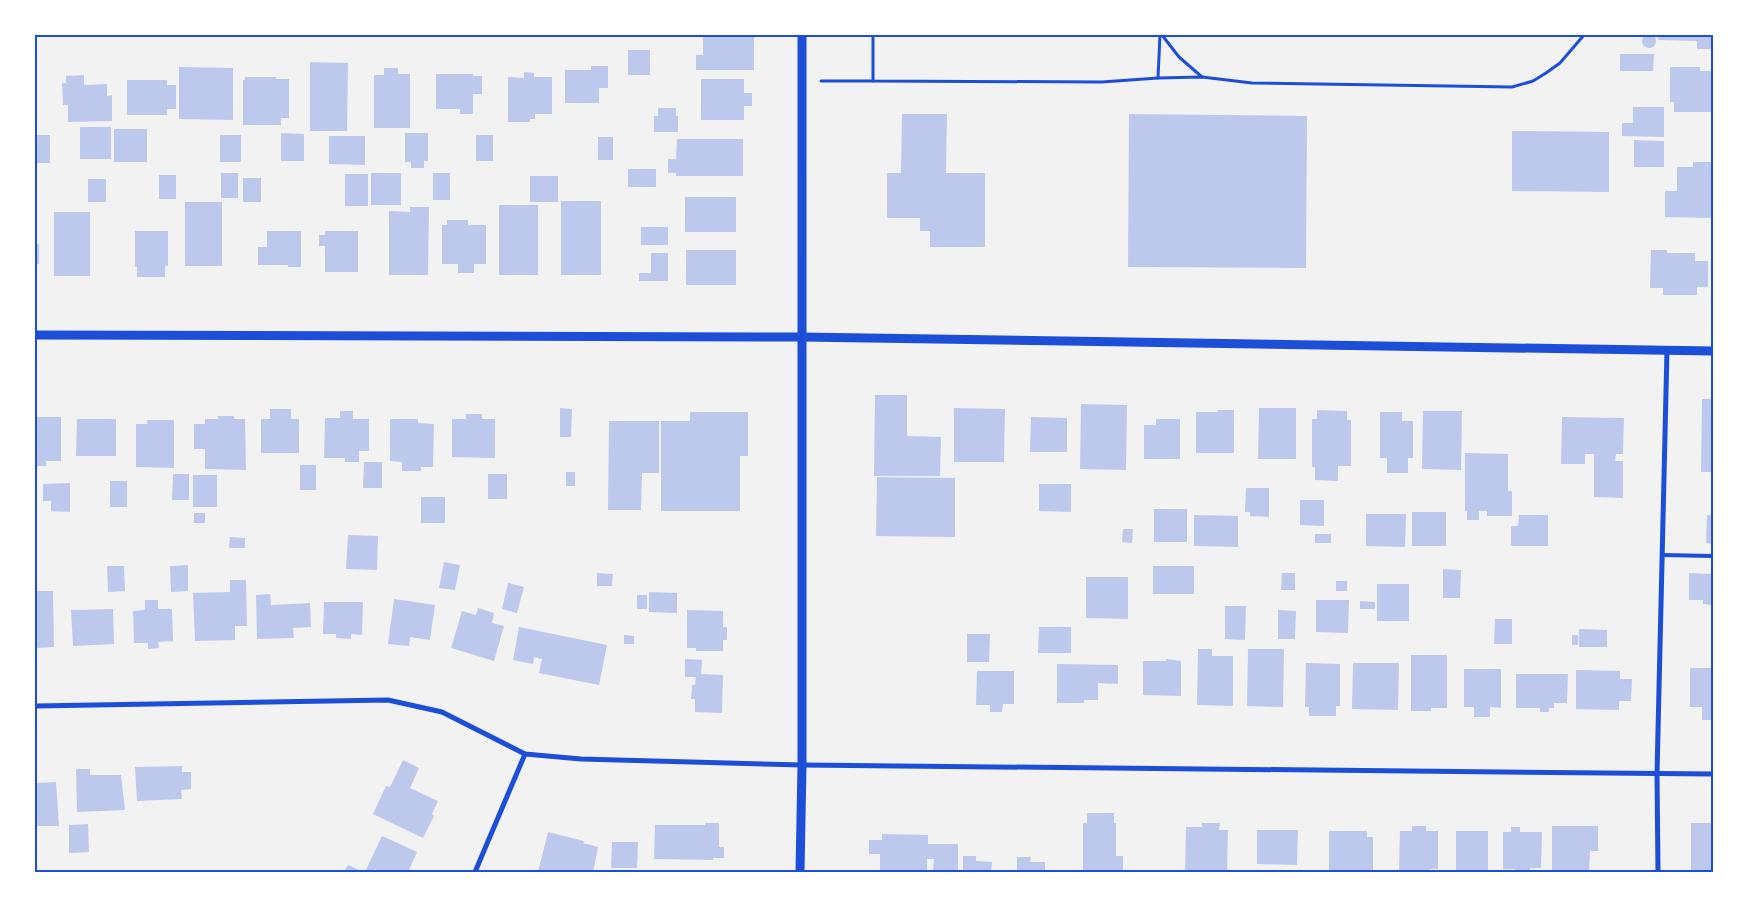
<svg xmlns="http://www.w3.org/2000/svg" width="1748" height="907" font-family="'Golos Text',sans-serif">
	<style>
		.building { fill: #bdc9ec }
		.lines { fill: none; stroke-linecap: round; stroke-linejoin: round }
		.path { stroke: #1d4ed8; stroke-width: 3 }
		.service { stroke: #1d4ed8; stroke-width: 4 }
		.minor { stroke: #1d4ed8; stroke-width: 5 }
		.tertiary { stroke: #1d4ed8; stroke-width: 9 }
		.neatline { fill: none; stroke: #1d4ed8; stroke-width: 2 }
	</style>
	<rect width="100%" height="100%" fill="#f2f2f2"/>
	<g class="building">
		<circle cx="1649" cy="41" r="7"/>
		<polygon points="703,35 754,35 754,70 696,70 696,55 703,55"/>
		<polygon points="1659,35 1713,35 1713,49 1697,49 1697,41 1658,40"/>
		<rect x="628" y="50" width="22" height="25"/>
		<polygon points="1620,54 1654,54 1653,71 1620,71"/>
		<polygon points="310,62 348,63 347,131 310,131"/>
		<polygon points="591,66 608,66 608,88 599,88 599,103 565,103 565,70 591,70"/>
		<polygon points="179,67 233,68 233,120 179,119"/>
		<polygon points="1670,67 1700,67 1700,71 1713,71 1713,112 1674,112 1674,102 1670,102"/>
		<polygon points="384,68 398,68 398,74 410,74 410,128 374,128 374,75 384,75"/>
		<polygon points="524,72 534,73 534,77 552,77 552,114 535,114 535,119 530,119 530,122 508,122 508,77 524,78"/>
		<polygon points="436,74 473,74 473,76 482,76 482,94 473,94 473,114 460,114 460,109 436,109"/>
		<polygon points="84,75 84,85 107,84 107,96 112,95 112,121 68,122 68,105 63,105 62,83 66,83 66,76"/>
		<polygon points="245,77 276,77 276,79 289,79 289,118 281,118 281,125 243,125 243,80 245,80"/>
		<polygon points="701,79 744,79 744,93 752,93 752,106 744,106 744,120 701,120"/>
		<polygon points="127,80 167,80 167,85 176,85 176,109 167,109 167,115 127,115"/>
		<polygon points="1633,107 1664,107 1664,137 1622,136 1622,123 1633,123"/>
		<polygon points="658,108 676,108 676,116 678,116 678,132 654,132 654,116 658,116"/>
		<polygon points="902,114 947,114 946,173 985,173 985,247 930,247 930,231 920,231 920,218 887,218 887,173 901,173"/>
		<polygon points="1129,114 1307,116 1306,268 1128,267"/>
		<rect x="80" y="127" width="31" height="32"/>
		<rect x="114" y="129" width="33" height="33"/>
		<polygon points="1512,131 1609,132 1609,192 1512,191"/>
		<polygon points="281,133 304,134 304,161 281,161"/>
		<polygon points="405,133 428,133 428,161 424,161 424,168 411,168 411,162 405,162"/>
		<rect x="35" y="135" width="15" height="28"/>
		<rect x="220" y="135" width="21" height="27"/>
		<rect x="476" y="135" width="17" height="26"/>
		<polygon points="329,136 365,136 365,165 329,164"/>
		<rect x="598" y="137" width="15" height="23"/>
		<polygon points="677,139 743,139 743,176 676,176 676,173 668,173 668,159 676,159"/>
		<polygon points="1634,140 1664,141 1664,167 1634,167"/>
		<polygon points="1693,162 1713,162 1713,218 1665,217 1665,191 1677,191 1677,167 1693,167"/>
		<rect x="628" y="169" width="28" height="18"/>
		<rect x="221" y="173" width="17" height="25"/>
		<rect x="371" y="173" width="30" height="32"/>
		<rect x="433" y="173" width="17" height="27"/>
		<rect x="345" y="174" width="23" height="32"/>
		<rect x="159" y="175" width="17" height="24"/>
		<rect x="530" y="176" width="28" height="26"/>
		<rect x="243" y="178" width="18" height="24"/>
		<rect x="88" y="179" width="18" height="23"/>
		<rect x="685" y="197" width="51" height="35"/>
		<rect x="561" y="201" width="40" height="74"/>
		<rect x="185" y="202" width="37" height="64"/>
		<rect x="499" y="205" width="39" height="70"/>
		<polygon points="410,207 429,207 428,275 389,275 389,211 410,212"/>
		<rect x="54" y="212" width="36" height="64"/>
		<polygon points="447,220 468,220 468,225 486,225 486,264 474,264 474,273 458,273 458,264 442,264 442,225 447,225"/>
		<rect x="641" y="227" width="27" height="18"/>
		<polygon points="135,231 168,231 168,266 165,266 165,277 137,277 137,267 135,267"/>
		<polygon points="267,231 301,231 301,267 288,267 288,265 258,265 258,247 267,247"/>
		<polygon points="325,231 358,231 358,272 325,272 325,246 319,246 319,235 325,235"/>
		<rect x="35" y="244" width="4" height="20"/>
		<rect x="686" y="250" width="50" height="35"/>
		<polygon points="1651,250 1667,250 1667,253 1695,253 1695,261 1708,261 1708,287 1697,287 1697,295 1663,295 1663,288 1650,288"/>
		<polygon points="651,253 668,253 668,281 639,281 639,273 651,273"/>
		<polygon points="875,395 907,395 907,436 941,437 940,476 874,476"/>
		<polygon points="1702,399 1713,399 1713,472 1701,472"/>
		<polygon points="1081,404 1127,405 1126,470 1080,469"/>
		<polygon points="560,408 572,409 571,437 560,437"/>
		<polygon points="954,408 1005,409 1004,462 954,462"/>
		<polygon points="1259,408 1296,408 1296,459 1258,459"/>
		<polygon points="270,409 291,409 291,419 299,419 299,453 261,453 261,419 270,419"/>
		<polygon points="1218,410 1234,410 1234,453 1196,453 1196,412 1218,412"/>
		<polygon points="1317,410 1347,411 1347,420 1351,420 1351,466 1338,466 1338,481 1315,480 1315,467 1312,467 1312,419 1317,419"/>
		<polygon points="340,411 353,411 353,419 369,419 369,451 359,451 359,462 345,462 345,458 324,458 325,418 340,418"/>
		<polygon points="1423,411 1462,411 1461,470 1422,469"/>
		<polygon points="690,412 748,412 748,456 740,456 740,511 661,511 661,421 690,421"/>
		<polygon points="1380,412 1402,412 1402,421 1413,421 1413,458 1408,458 1408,473 1387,473 1387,458 1380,458"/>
		<polygon points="466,414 482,414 482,419 495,419 495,458 452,457 452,419 466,419"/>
		<polygon points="218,416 234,416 234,419 245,419 246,470 205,469 205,449 194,449 194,424 205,424 205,419 218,419"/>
		<polygon points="35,417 61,417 61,461 46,461 46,466 35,466"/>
		<polygon points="1031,417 1067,418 1067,452 1030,452"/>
		<polygon points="1562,417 1624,418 1623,454 1616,454 1615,461 1623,461 1623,498 1594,497 1594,454 1585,454 1585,464 1561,464"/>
		<polygon points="77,419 116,419 116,456 76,456"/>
		<polygon points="390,419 418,419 418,423 434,424 433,467 421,467 421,471 402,471 402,462 390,461"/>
		<polygon points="1156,419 1180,419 1180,459 1144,459 1144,425 1156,425"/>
		<polygon points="147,420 174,420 174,468 136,467 136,424 147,424"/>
		<polygon points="609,421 659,421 659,473 642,473 641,510 608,510"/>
		<polygon points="1465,453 1508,454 1508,491 1512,491 1512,516 1487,516 1487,511 1479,511 1479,520 1467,520 1467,511 1465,511"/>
		<polygon points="364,462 382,462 382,488 363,488"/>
		<rect x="300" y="465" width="16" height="25"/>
		<rect x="566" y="472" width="9" height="14"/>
		<polygon points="173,474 189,474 189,500 172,500"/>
		<rect x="488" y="474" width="19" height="25"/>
		<rect x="193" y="475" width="24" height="32"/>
		<polygon points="877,477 955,478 955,537 876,536"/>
		<rect x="110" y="481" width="17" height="26"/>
		<polygon points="70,483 70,512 51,511 51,501 43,501 43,484"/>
		<polygon points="1039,484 1071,484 1071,512 1039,511"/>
		<polygon points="1246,488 1269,488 1269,517 1250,516 1250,512 1245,512"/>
		<rect x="421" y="497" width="24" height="26"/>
		<polygon points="1300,500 1324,500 1324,526 1300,525"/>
		<rect x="1154" y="509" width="33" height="33"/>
		<rect x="1412" y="512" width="34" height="34"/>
		<rect x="194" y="513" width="11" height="10"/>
		<polygon points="1366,514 1406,514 1405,547 1366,546"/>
		<polygon points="1194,515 1238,516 1238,547 1194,546"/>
		<polygon points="1519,515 1548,515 1548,546 1511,546 1511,526 1518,526"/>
		<polygon points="1707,515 1713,515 1713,544 1706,543"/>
		<polygon points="1123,529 1133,529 1132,543 1122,542"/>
		<rect x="1315" y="534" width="16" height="9"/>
		<polygon points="348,535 378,536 377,570 346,569"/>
		<polygon points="230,537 245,538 245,548 229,548"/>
		<polygon points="444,562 460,565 455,590 439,588"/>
		<polygon points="188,565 188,591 171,592 170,566"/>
		<polygon points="107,566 124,566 125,591 108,592"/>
		<rect x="1153" y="566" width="41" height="28"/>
		<polygon points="1443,569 1461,570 1460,598 1443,598"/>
		<polygon points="597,573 613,574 612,586 597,586"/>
		<polygon points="1282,573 1295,573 1295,590 1281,590"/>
		<polygon points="1689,573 1713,574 1713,605 1703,604 1703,600 1689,600"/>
		<polygon points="1086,577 1128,577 1128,619 1086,618"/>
		<polygon points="230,580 246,580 247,626 235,626 235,640 195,641 193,593 230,592"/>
		<rect x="1336" y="581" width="11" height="10"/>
		<polygon points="508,583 524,587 517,613 502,609"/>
		<rect x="1377" y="584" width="32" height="37"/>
		<polygon points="36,591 53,591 54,647 35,648"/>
		<polygon points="649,592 677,593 677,613 649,612"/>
		<polygon points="270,594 271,605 310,603 311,627 293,628 294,638 257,639 256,595"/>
		<rect x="637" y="595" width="10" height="14"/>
		<polygon points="394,599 435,605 430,640 410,637 409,646 388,644"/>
		<polygon points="145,600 158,600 158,609 172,609 173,641 158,642 159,648 148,649 148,643 134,643 133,611 145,610"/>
		<polygon points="1316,600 1349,600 1348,633 1316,632"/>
		<polygon points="1360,601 1375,602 1375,609 1360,609"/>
		<polygon points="324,602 363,602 362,635 351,634 351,639 336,638 336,634 323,634"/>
		<polygon points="1225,606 1246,606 1245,640 1225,639"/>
		<polygon points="478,608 494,613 492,623 504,626 494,661 451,648 462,611 476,615"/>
		<polygon points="113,609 114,644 73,646 71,610"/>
		<polygon points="687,610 723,611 723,627 727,627 727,640 723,640 723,651 696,651 696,648 687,648"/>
		<polygon points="1278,610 1296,611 1295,639 1278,639"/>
		<polygon points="1495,619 1512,619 1512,644 1494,644"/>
		<polygon points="519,627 607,645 599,685 539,673 542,659 534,657 533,664 513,660"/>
		<polygon points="1039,627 1071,627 1071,653 1038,653"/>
		<polygon points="1579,629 1607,630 1607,647 1579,647"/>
		<polygon points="967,634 990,634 989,662 967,662"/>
		<polygon points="624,635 634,636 634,644 624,644"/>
		<rect x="1572" y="635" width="6" height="10"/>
		<polygon points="1198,649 1212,649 1212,656 1233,656 1233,706 1197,705"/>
		<polygon points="1248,649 1284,649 1283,707 1247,706"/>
		<polygon points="1411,655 1447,655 1447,708 1431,708 1431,711 1411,711"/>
		<polygon points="685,659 702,660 701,674 723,675 722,713 695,712 695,699 691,699 692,685 695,685 696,677 685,677"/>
		<polygon points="1166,659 1181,661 1181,696 1143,695 1143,661 1166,661"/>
		<polygon points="1306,663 1340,664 1340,706 1336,706 1336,716 1309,716 1309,707 1305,707"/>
		<polygon points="1353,663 1399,663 1398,710 1352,709"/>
		<polygon points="1057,664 1118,665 1118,684 1098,683 1098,700 1084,700 1084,703 1057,703"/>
		<polygon points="1690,668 1713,668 1713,720 1702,720 1702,707 1690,707"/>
		<polygon points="1464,669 1501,669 1501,708 1490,707 1490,717 1474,717 1474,707 1464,707"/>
		<polygon points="1576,670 1620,671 1620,679 1632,679 1631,701 1619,701 1619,710 1576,709"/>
		<polygon points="977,671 1014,671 1014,704 1003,704 1002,712 990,712 990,705 976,705"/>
		<polygon points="1516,674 1568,674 1567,703 1554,703 1554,708 1549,708 1549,712 1540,712 1540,708 1516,708"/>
		<polygon points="403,760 419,768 410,788 438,801 432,814 434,816 423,838 373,814 386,786 390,787"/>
		<polygon points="182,766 182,772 191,772 191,789 181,790 182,799 137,801 135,767"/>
		<polygon points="76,769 90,769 90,775 121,775 125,810 77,812"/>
		<polygon points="56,782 59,826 35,826 35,783"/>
		<polygon points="1087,813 1114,813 1114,823 1116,823 1116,856 1123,856 1123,872 1083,872 1083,823 1087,823"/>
		<polygon points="705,823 719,823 719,847 724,847 724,858 713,858 713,860 654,859 655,825 705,825"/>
		<polygon points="1202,823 1220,823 1219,830 1228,830 1227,872 1185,872 1186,827 1202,827"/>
		<rect x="1691" y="823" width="22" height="49"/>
		<polygon points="88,824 89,852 69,853 69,825"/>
		<polygon points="1412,826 1426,826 1426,831 1438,831 1438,869 1429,869 1429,872 1399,872 1400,831 1412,831"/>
		<polygon points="1552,826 1598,826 1598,851 1590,851 1589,872 1552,872"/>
		<polygon points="1511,827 1520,827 1520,832 1542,832 1541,868 1530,868 1530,872 1515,872 1515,869 1503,869 1503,832 1511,832"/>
		<polygon points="1257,830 1298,830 1297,865 1257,864"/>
		<polygon points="1329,831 1367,831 1367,837 1373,837 1373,872 1329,872"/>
		<rect x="1456" y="831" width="32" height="41"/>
		<polygon points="548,832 584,841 583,843 598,847 593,872 538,872"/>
		<polygon points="882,834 928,835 928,844 958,844 958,872 933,872 934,859 927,859 927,870 880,870 880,854 869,854 869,840 882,840"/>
		<polygon points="382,836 417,852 408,872 377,872 378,871 375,869 373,872 365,872"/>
		<polygon points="612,842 638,842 637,868 611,868"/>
		<polygon points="963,856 976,856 976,861 992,862 991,872 963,872"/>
		<polygon points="1017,857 1031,857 1030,862 1045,862 1045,872 1017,872"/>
		<polygon points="348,865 364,872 344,872"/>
	</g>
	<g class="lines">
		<g class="path">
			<polyline points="873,35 873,81 1102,82 1158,78 1202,77 1252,83 1512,87 1533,81 1546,73 1560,63 1584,35"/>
			<polyline points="1162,35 1179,57 1202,77"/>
			<polyline points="1158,78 1160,35"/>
			<polyline points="821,81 873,81"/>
		</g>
		<polyline class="service" points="1662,555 1713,556"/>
		<g class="minor">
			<polyline points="35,706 388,700 442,712 525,754 581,759 802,765 1713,774"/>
			<polyline points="475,872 525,754"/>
			<polyline points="1658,872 1657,774 1667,350"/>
		</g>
		<g class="tertiary">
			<polyline points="35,335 801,337 1713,351"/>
			<polyline points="800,872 802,765 802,35"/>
		</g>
	</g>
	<rect width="1748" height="907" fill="none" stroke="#ffffff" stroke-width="72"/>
	<rect x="36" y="36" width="1676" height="835" class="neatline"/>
</svg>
